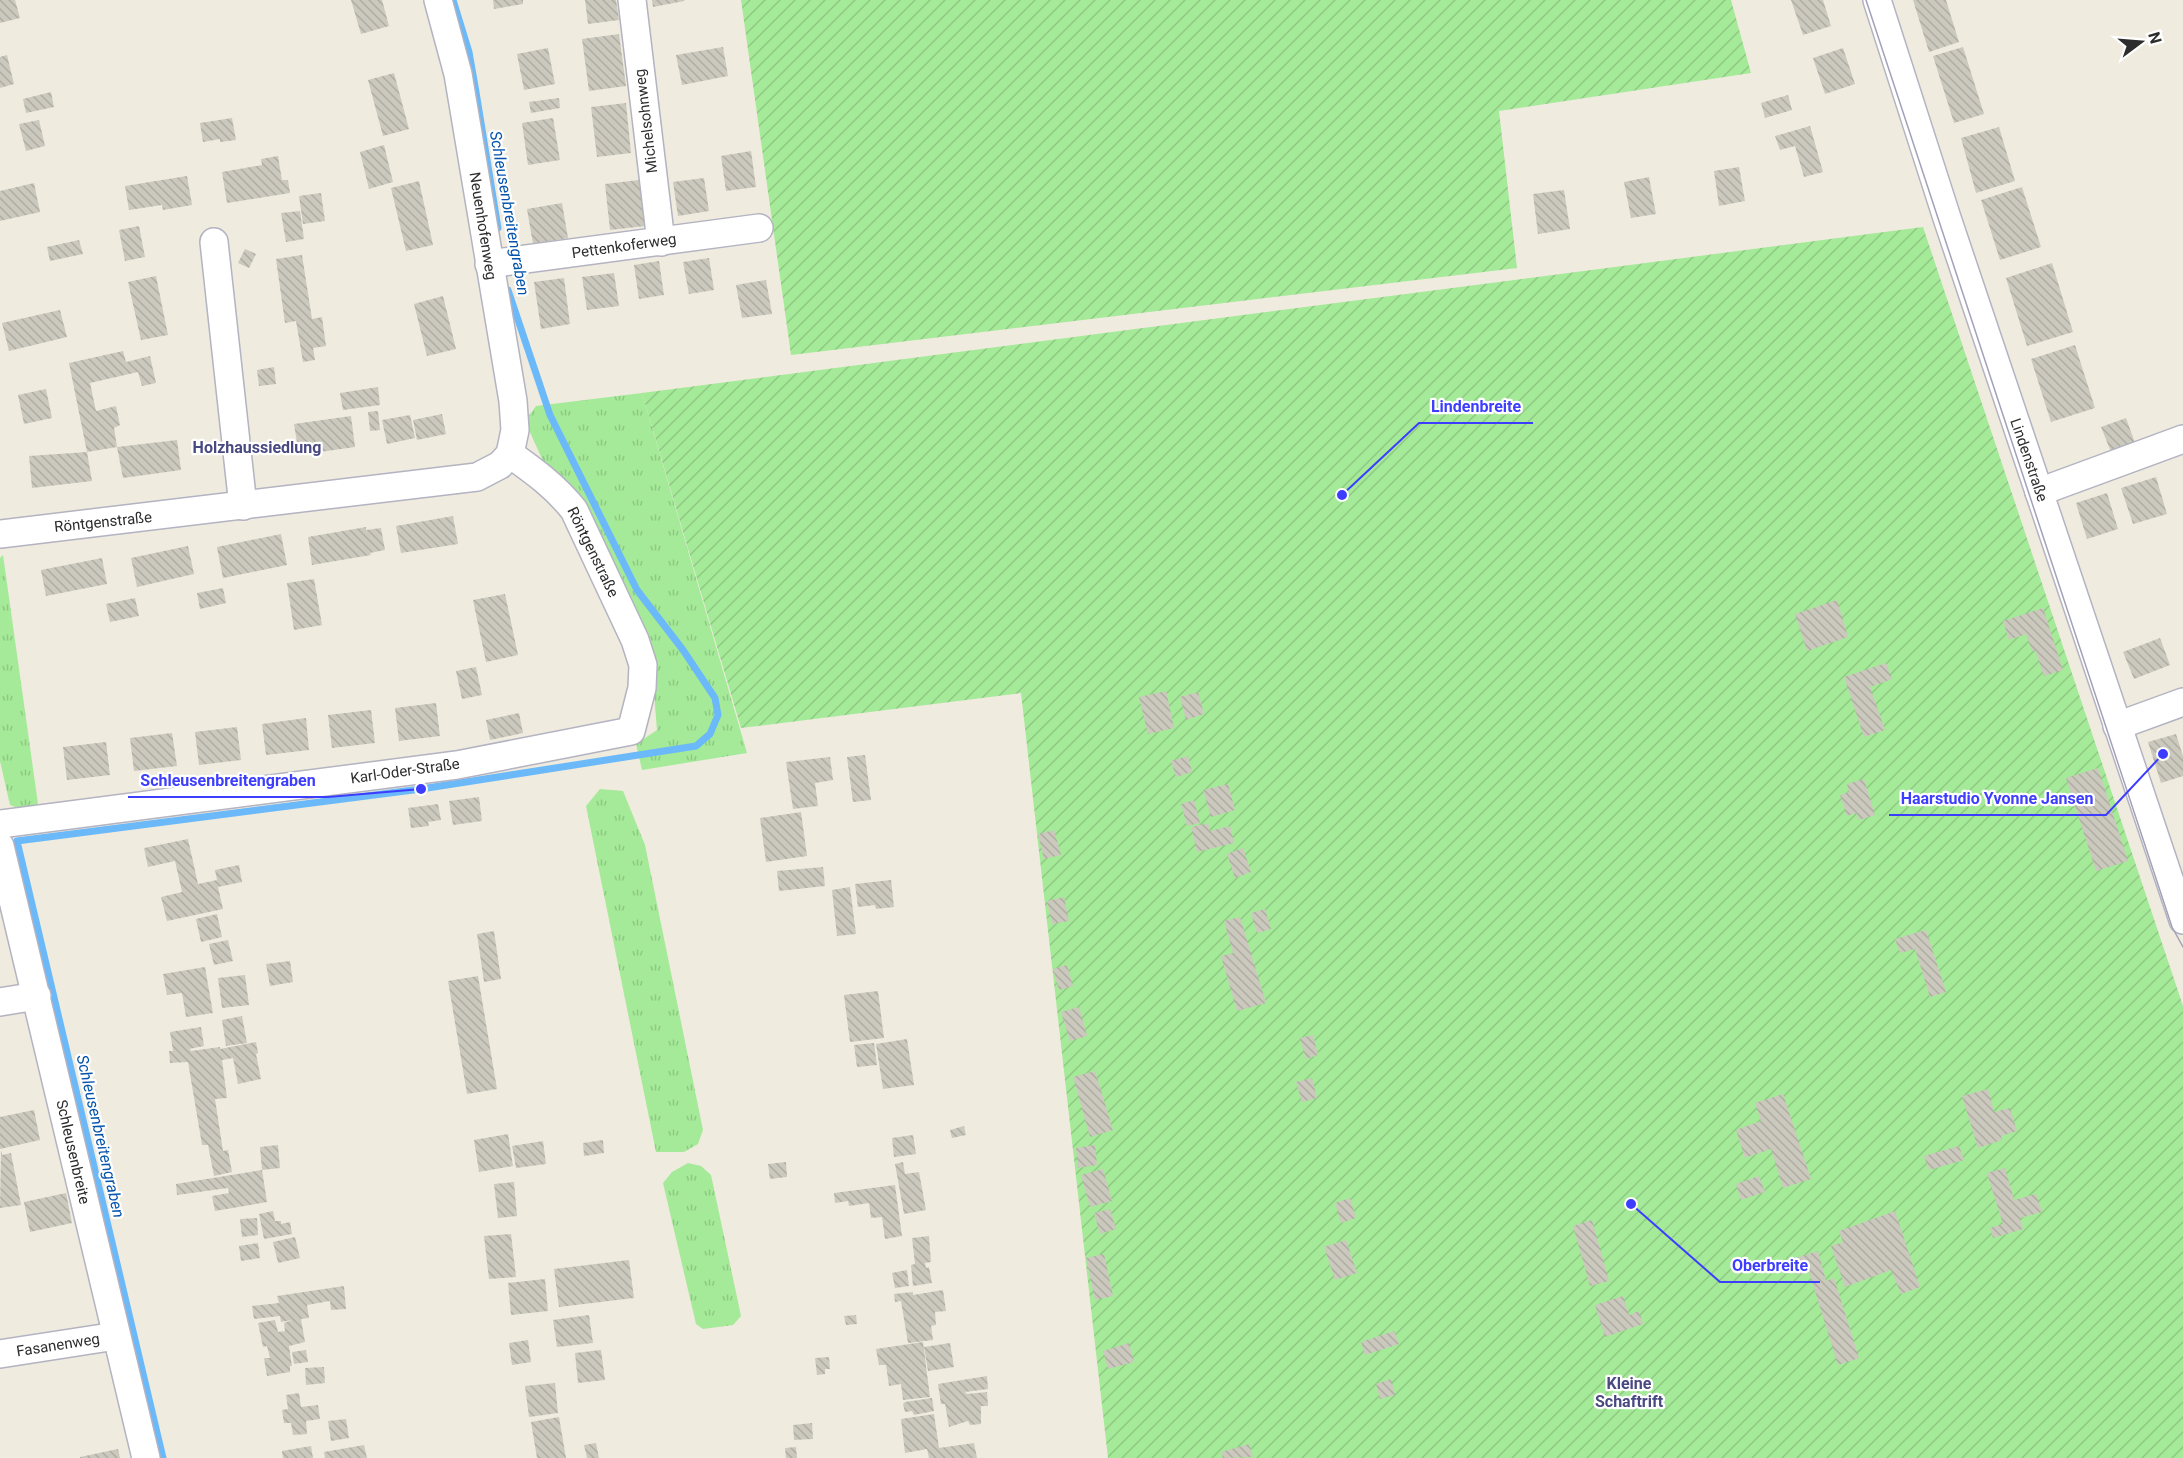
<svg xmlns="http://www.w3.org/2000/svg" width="2183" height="1458" font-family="Roboto,sans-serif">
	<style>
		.grass { fill: url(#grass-tufts) }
		.garden { fill: url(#garden-furrows) }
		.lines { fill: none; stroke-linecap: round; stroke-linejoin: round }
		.stream { stroke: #6bb9f8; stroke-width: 7 }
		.building { fill: url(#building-back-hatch) }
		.street-casing { stroke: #b3b3c2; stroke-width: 30 }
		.street { stroke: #fff; stroke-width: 27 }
		.tram { stroke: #a2a1b9; stroke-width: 1.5 }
		.labels { text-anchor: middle; stroke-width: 4.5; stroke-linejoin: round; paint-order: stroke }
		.street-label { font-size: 15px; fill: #2d2d2d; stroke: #fff }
		.water-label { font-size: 16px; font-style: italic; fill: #0353ac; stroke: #fff }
		.neighbourhood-label { font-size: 16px; font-weight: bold; fill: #494982; stroke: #fff }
		.leader { fill: none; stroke: #3c3dff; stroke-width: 2 }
		.callout-dot { fill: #3c3dff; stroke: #fff; stroke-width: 2 }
		.callout-label { font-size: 16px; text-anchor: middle; font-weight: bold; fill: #3c3dff; stroke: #fff; stroke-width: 4.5; stroke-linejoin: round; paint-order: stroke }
	</style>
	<defs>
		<pattern id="grass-tufts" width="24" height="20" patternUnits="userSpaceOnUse" patternTransform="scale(1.5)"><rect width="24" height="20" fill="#a5ea98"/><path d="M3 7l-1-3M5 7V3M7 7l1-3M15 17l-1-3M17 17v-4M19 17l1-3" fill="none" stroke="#8ec983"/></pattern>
		<pattern id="garden-furrows" width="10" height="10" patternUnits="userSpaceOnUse" patternTransform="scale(1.5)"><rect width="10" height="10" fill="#a5ea98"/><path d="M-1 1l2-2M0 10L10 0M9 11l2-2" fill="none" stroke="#8ec983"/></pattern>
		<pattern id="building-back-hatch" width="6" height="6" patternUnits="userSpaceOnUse" patternTransform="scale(1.5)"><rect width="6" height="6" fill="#cbc9bd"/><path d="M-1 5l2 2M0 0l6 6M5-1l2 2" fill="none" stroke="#afada3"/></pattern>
	</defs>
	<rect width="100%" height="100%" fill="#efebdf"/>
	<g class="grass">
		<polygon points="642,393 747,753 642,770 636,744 657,730 650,645 580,507 543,461 525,421 536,406"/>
		<polygon points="3,555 38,804 21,809 10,805 0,761 0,558"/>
		<polygon points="600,789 623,791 645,845 703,1130 698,1144 684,1152 656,1152 586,806"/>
		<polygon points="688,1163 701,1166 711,1175 741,1316 733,1325 703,1329 696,1324 663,1183 672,1172"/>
	</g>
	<g class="garden">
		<polygon points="741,0 1731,0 1751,73 1499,111 1517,268 791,355"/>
		<polygon points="1923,227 2183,1006 2183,1458 1108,1458 1021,693 741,728 642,393"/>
	</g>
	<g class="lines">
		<g class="stream">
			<polyline points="453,0 469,52 476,92 498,228"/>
			<polyline points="163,1458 17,841 421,789 696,746 710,734 718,715 715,698 683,650 637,590 550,415 508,290"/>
		</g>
	</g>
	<g class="building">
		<polygon points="0,0 15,0 20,18 0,23"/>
		<polygon points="351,0 382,0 389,26 361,34"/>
		<polygon points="493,0 523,0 523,4 494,9"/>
		<polygon points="585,0 616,0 619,20 588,24"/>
		<polygon points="652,0 684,0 684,1 653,7"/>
		<polygon points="1791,0 1823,0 1831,26 1803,35"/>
		<polygon points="1913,0 1946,0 1959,42 1929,52"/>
		<polygon points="619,34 626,86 589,91 582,39"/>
		<polygon points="723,47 728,76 682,85 676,55"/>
		<polygon points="1963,47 1984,114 1954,123 1933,56"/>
		<polygon points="548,48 555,84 524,90 517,54"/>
		<polygon points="1843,48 1855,84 1825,94 1813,58"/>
		<polygon points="7,55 14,84 0,88 0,57"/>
		<polygon points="394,73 409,129 383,136 368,80"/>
		<polygon points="51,92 54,107 26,113 23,99"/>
		<polygon points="1788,95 1792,110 1765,118 1761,103"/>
		<polygon points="559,98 560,108 531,113 529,102"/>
		<polygon points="626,103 631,153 597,157 591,107"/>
		<polygon points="232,118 236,140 220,142 220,139 203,142 200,123"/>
		<polygon points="553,118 560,160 528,165 522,123"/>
		<polygon points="39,120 45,146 26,151 19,124"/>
		<polygon points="1810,126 1823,172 1804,177 1795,146 1780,150 1775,136"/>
		<polygon points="1999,127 2015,181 1976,193 1961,138"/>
		<polygon points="384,145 393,182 369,189 360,152"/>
		<polygon points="751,151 756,187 726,191 721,156"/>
		<polygon points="278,156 282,180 288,180 290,193 227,203 222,172 262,165 261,159"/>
		<polygon points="1739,167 1745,201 1719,206 1714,171"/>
		<polygon points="187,176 192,205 163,210 162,205 129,210 125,186"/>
		<polygon points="1649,177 1656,214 1631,218 1624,182"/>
		<polygon points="704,178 709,211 678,216 673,182"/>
		<polygon points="639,180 645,226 610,230 605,184"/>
		<polygon points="419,181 433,245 406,251 391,188"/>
		<polygon points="34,183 40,212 0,221 0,191"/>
		<polygon points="2022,187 2041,247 2000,260 1981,200"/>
		<polygon points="1564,190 1570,229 1538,234 1533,194"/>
		<polygon points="321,193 325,221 303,224 299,196"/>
		<polygon points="562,203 568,238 533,244 527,209"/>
		<polygon points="300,211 304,239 286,242 281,213"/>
		<polygon points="139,226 145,257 125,261 119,230"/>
		<polygon points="79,240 83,254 50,261 47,247"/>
		<polygon points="245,249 256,254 249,268 238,263"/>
		<polygon points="302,255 312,319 322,317 326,346 313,348 315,360 303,362 296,321 285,323 276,259"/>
		<polygon points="709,258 714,290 689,294 683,262"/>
		<polygon points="659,261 664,295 639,299 634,265"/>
		<polygon points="2052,263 2073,332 2027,346 2006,278"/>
		<polygon points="614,273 619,306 587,310 582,277"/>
		<polygon points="156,276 168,335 141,340 128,282"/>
		<polygon points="564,278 570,324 541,329 534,282"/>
		<polygon points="766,280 772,314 742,318 736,285"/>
		<polygon points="443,296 456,349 427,356 414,304"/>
		<polygon points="60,310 67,337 9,351 2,323"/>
		<polygon points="2075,345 2095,408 2051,422 2031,359"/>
		<polygon points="123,351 126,362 150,356 156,383 142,386 138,372 90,383 96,411 116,406 120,425 114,428 117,447 87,452 69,363"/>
		<polygon points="274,367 276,384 259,386 257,370"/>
		<polygon points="378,387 380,405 343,410 340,393"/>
		<polygon points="46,389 52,418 24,424 18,395"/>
		<polygon points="378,411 380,430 370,431 368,412"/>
		<polygon points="442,414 446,434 417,440 413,420"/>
		<polygon points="410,415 415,438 387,444 382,420"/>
		<polygon points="351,416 355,447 299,455 294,424"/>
		<polygon points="2126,418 2135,443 2111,452 2101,427"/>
		<polygon points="177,440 181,470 123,478 117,447"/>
		<polygon points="87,452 92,481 32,488 29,456"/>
		<polygon points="2156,477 2167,514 2133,524 2121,488"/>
		<polygon points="2107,493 2118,529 2087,539 2076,503"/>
		<polygon points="453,516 458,544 401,553 396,526"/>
		<polygon points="366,527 366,530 381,528 385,550 370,553 371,555 312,565 308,537"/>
		<polygon points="281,534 287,565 223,578 217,547"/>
		<polygon points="188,546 194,574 137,587 131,558"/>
		<polygon points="102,558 107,584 46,596 41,570"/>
		<polygon points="314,579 322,625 294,630 287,583"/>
		<polygon points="223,588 226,603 200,609 197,593"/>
		<polygon points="505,594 518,655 486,662 473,600"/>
		<polygon points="135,598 139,616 110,622 106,604"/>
		<polygon points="1837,600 1848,637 1807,651 1795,614"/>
		<polygon points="2043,608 2063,670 2044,676 2035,650 2032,651 2026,634 2009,640 2003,621"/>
		<polygon points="2160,638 2170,665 2134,679 2123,652"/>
		<polygon points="1886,663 1892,679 1870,687 1885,730 1864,737 1844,677"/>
		<polygon points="476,667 482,695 462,699 456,671"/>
		<polygon points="1166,691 1174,728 1148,734 1139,697"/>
		<polygon points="1198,692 1204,714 1186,720 1180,697"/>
		<polygon points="436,703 440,736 399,741 395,708"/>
		<polygon points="371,710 375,743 332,748 328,715"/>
		<polygon points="519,713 523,733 490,740 486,720"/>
		<polygon points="306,718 309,750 266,755 262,724"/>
		<polygon points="237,727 241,760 199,765 195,732"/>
		<polygon points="172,733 177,766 134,771 130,738"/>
		<polygon points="2176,734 2183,756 2183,776 2161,783 2148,742"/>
		<polygon points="106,742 110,775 67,780 63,747"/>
		<polygon points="865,755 871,800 853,802 847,757"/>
		<polygon points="1188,756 1192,772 1176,777 1171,761"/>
		<polygon points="830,757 833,780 815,783 818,806 793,809 786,762"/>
		<polygon points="2098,768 2128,861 2096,871 2066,778"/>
		<polygon points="1864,779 1875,815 1859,820 1856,813 1847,816 1840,795 1849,792 1847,784"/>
		<polygon points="1228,784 1235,810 1211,817 1203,790"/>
		<polygon points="479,797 482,821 453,825 449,801"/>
		<polygon points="1194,800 1200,823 1187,826 1181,804"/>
		<polygon points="438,804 441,820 428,822 429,826 411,828 408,808"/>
		<polygon points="801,812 807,856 766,862 760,818"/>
		<polygon points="1208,823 1210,831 1230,826 1234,843 1197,852 1191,827"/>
		<polygon points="1054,830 1061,855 1044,859 1038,834"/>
		<polygon points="188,839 198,884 217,880 215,870 239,865 242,882 218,887 223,909 167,921 161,897 182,892 175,861 148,867 144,848"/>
		<polygon points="1243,848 1251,872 1235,878 1227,854"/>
		<polygon points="823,867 825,886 779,891 777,871"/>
		<polygon points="891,880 894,907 876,909 875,905 858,907 855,884"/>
		<polygon points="850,887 856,934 837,936 832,890"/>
		<polygon points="1064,897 1069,921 1052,924 1047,901"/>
		<polygon points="1265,909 1271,929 1257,933 1251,913"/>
		<polygon points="217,914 222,937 201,942 196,919"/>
		<polygon points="1240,917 1266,1003 1237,1011 1221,956 1233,953 1224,921"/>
		<polygon points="1926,930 1946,992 1930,997 1915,949 1900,953 1895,939"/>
		<polygon points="494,931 501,979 484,982 477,934"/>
		<polygon points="228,940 233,961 214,965 209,944"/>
		<polygon points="290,961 293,982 270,986 266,964"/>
		<polygon points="1067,965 1073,986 1059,990 1053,969"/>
		<polygon points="205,967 213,1013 186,1017 182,993 167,995 163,974"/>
		<polygon points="245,975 249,1005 222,1008 218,978"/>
		<polygon points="478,976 497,1089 467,1094 448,981"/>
		<polygon points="878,991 884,1038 850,1042 844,995"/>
		<polygon points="1079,1007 1087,1036 1070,1041 1061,1012"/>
		<polygon points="242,1016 247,1043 226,1046 222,1020"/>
		<polygon points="201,1027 204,1046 184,1050 190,1049 191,1051 220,1047 220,1049 256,1042 258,1053 256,1054 261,1079 238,1084 233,1058 222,1060 227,1098 215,1099 223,1151 228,1150 232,1172 214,1176 208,1145 202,1145 188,1062 170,1063 169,1051 173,1051 170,1032"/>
		<polygon points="1313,1035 1318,1055 1306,1059 1300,1038"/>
		<polygon points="907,1039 914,1085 883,1089 876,1044"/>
		<polygon points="874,1043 877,1065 857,1067 854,1045"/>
		<polygon points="1095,1071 1113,1130 1090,1137 1073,1077"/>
		<polygon points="1312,1078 1317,1098 1302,1102 1296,1082"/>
		<polygon points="1988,1089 1994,1112 2010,1108 2017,1131 2001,1136 2002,1140 1978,1148 1962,1096"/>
		<polygon points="1783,1094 1811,1179 1783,1188 1771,1149 1745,1158 1736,1130 1761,1121 1755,1103"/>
		<polygon points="34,1110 40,1140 0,1149 0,1117"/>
		<polygon points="964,1126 966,1135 952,1138 950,1130"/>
		<polygon points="508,1134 513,1166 479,1172 474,1140"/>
		<polygon points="913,1135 916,1154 894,1157 892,1138"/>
		<polygon points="603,1140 604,1153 584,1156 583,1143"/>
		<polygon points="543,1141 546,1164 516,1168 512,1146"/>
		<polygon points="278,1145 280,1168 262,1170 260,1147"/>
		<polygon points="1095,1145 1097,1165 1078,1168 1076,1148"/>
		<polygon points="1959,1146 1964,1160 1929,1170 1924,1156"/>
		<polygon points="1,1150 2,1155 11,1153 21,1205 0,1208"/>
		<polygon points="786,1162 787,1177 770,1179 768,1164"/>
		<polygon points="903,1162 905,1174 919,1172 926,1210 904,1214 895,1164"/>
		<polygon points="2005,1168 2014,1200 2036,1194 2042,1212 2020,1218 2023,1229 1993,1238 1990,1228 2003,1224 1987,1173"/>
		<polygon points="1103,1169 1112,1201 1090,1207 1081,1175"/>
		<polygon points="262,1170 267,1202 215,1211 212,1196 229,1193 228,1188 177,1195 176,1184"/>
		<polygon points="1759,1176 1765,1192 1741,1200 1736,1184"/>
		<polygon points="514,1182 517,1216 498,1218 494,1184"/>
		<polygon points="895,1185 902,1236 885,1239 882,1217 871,1218 869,1203 849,1206 848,1201 835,1203 834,1193"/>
		<polygon points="66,1193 72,1223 30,1232 24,1202"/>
		<polygon points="1350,1198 1356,1218 1341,1223 1335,1203"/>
		<polygon points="1110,1209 1116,1229 1100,1234 1094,1213"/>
		<polygon points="273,1211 275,1221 281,1221 281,1224 290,1222 292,1234 264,1239 259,1214"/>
		<polygon points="1895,1211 1920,1287 1901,1294 1891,1270 1845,1287 1831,1246 1843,1242 1839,1231"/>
		<polygon points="257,1218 258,1235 242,1237 240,1219"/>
		<polygon points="1592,1220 1609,1281 1590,1286 1573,1226"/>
		<polygon points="511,1234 516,1277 489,1279 484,1236"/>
		<polygon points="929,1236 931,1262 925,1263 926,1268 929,1267 932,1283 913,1286 911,1265 915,1264 912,1238"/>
		<polygon points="295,1237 300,1258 278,1263 273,1242"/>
		<polygon points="1346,1240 1357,1273 1335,1280 1324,1247"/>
		<polygon points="258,1243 260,1258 241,1261 239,1246"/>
		<polygon points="1818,1251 1826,1281 1834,1278 1859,1358 1838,1365 1809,1272 1797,1275 1792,1259"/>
		<polygon points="1104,1254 1113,1296 1095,1300 1086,1258"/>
		<polygon points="629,1260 634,1298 559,1307 554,1269"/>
		<polygon points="907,1270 909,1286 895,1288 892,1273"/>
		<polygon points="545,1279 548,1311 511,1315 508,1283"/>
		<polygon points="344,1286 346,1309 331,1310 330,1301 307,1305 309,1318 301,1319 305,1342 289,1346 292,1366 290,1366 290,1372 267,1376 264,1358 270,1358 267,1346 263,1347 258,1323 275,1320 278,1332 285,1331 284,1323 292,1320 281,1322 280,1316 254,1319 252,1306 279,1303 277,1296"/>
		<polygon points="943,1290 946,1311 935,1312 936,1325 931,1326 933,1340 908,1343 901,1301 895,1302 894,1294 913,1292 913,1295"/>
		<polygon points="1623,1296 1629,1315 1639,1311 1643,1324 1605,1337 1595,1305"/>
		<polygon points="589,1315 593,1343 557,1347 553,1320"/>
		<polygon points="856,1315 857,1324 846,1325 844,1316"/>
		<polygon points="1394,1331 1399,1344 1365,1355 1361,1342"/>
		<polygon points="528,1340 531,1362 512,1365 509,1343"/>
		<polygon points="923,1342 930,1397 903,1400 901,1384 889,1386 886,1365 879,1365 876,1349"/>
		<polygon points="950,1343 954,1367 928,1371 924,1347"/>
		<polygon points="1129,1343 1134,1362 1108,1369 1103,1351"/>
		<polygon points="306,1350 308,1362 294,1364 292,1352"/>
		<polygon points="601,1350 605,1380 578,1383 575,1353"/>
		<polygon points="829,1357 830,1369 825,1369 825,1374 817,1375 815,1358"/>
		<polygon points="324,1367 325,1383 306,1385 305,1368"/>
		<polygon points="987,1376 988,1389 965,1392 967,1394 987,1392 988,1406 981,1406 981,1424 970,1425 968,1421 949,1427 945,1404 941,1404 938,1384"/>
		<polygon points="1391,1379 1395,1395 1380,1399 1376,1384"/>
		<polygon points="555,1383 558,1413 529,1417 525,1386"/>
		<polygon points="299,1393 301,1407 318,1405 320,1419 306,1421 307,1434 293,1435 291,1423 284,1423 282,1410 288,1409 286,1395"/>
		<polygon points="932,1398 934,1411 914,1415 912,1411 905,1412 903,1404 905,1402"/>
		<polygon points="934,1414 939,1448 974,1443 977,1458 929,1458 927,1449 905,1453 901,1419"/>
		<polygon points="559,1417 566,1458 537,1458 531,1422"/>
		<polygon points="346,1419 349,1438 331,1441 328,1421"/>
		<polygon points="812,1423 813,1439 794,1440 793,1425"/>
		<polygon points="596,1443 599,1458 587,1458 584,1445"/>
		<polygon points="1249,1444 1253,1457 1223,1458 1221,1452"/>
		<polygon points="364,1445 367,1458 325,1458 324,1452"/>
		<polygon points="311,1446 313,1458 283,1458 282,1451"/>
		<polygon points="796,1447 797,1458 786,1458 785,1448"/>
		<polygon points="118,1449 120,1458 80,1458 80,1457"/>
	</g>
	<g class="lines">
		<g class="street-casing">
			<g id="street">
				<polyline points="438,0 458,74 513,401 515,430 510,454"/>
				<polyline points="632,0 661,242"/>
				<polyline points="1877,0 1947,218 2183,920"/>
				<polyline points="214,242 243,506"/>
				<polyline points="489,264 759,228"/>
				<polyline points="2039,492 2183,439"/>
				<polyline points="0,534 477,477 500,465 510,454"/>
				<polyline points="2117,726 2183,702"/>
				<path d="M 0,824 L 457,765 L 631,731 L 642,688 L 643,665 L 635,640 L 574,510 C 556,487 534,471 510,454"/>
				<polyline points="0,846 146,1458"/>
				<polyline points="0,1002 37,996"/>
				<polyline points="0,1354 116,1336"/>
			</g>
		</g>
		<use href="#street" class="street"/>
		<polyline class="tram" points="1866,0 2172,927 2183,947"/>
	</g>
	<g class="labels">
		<g class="street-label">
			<text transform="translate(646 121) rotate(-97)" y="5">Michelsohnweg</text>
			<text transform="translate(483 226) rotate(81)" y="5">Neuenhofenweg</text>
			<text transform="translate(624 246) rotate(-8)" y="5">Pettenkoferweg</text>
			<text transform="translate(2029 460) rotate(71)" y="5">Lindenstraße</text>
			<text transform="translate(103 522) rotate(-6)" y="5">Röntgenstraße</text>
			<text transform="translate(593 552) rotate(64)" y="5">Röntgenstraße</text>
			<text transform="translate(405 771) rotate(-8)" y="5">Karl-Oder-Straße</text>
			<text transform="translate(73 1152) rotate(77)" y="5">Schleusenbreite</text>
			<text transform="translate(58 1345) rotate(-9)" y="5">Fasanenweg</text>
		</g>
		<g class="water-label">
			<text transform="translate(510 213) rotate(80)" y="6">Schleusenbreitengraben</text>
			<text transform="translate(101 1136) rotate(77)" y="6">Schleusenbreitengraben</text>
		</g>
		<g class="neighbourhood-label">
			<text x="257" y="453">Holzhaussiedlung</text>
			<text x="1629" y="1389">Kleine<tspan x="1629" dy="18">Schaftrift</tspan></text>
		</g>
	</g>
	<path class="leader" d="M1342 495L1419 423H1533M421 789L328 797H128M2163 754L2106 815H1889M1631 1204L1720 1282H1820"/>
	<g class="callout-dot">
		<circle cx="1342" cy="495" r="6"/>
		<circle cx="421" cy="789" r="6"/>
		<circle cx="2163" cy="754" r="6"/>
		<circle cx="1631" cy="1204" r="6"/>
	</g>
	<g class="callout-label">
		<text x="1476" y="412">Lindenbreite</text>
		<text x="228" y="786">Schleusenbreitengraben</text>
		<text x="1997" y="804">Haarstudio Yvonne Jansen</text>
		<text x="1770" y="1271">Oberbreite</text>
	</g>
	<g transform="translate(2141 42) rotate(74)" stroke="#ffffff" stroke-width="4.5" paint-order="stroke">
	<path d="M0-4.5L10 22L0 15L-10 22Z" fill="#2d2d2d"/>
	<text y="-9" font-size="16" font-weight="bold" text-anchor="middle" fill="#2d2d2d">N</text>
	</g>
</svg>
